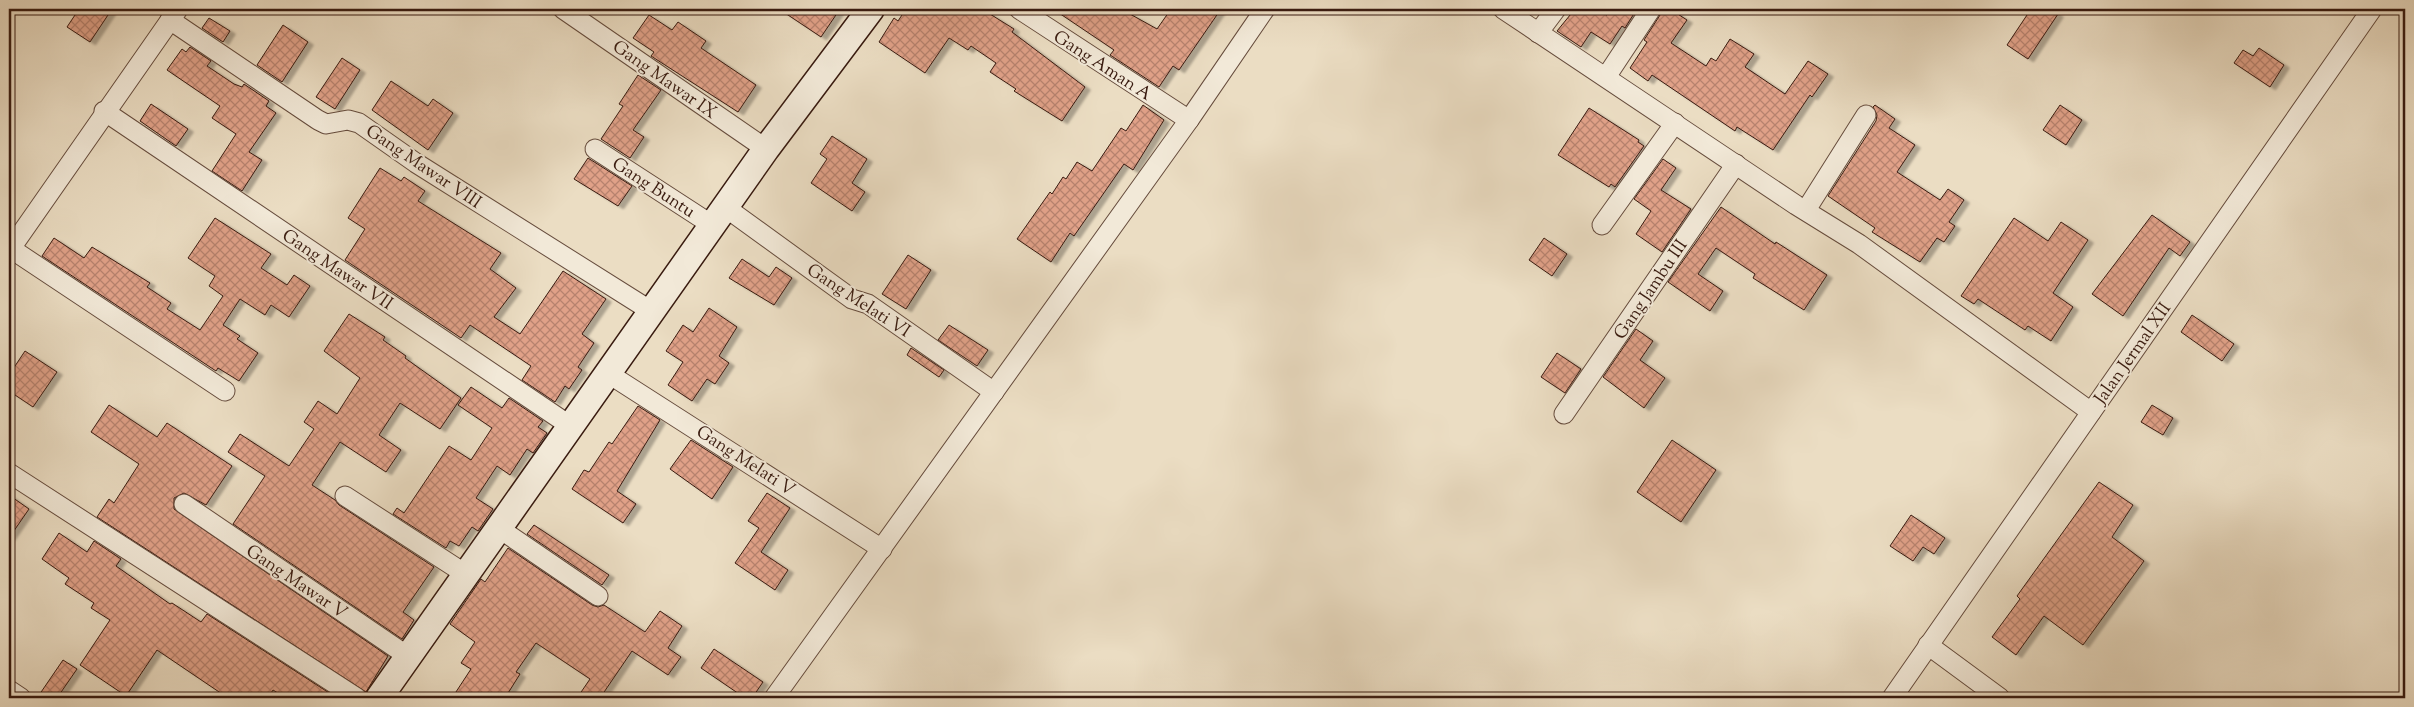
<svg xmlns="http://www.w3.org/2000/svg" width="2414" height="707" font-family="'Sorts Mill Goudy',serif">
	<style>
		.building { fill: url(#building-cross-hatch); stroke: #391b10; filter: url(#shadow) }
		.lines { fill: none; stroke-linecap: round; stroke-linejoin: round }
		.street-casing { stroke: #664c3d; stroke-width: 21 }
		.secondary-casing { stroke: #391b10; stroke-width: 29 }
		.street { stroke: #f2e9d8; stroke-width: 19 }
		.secondary { stroke: #f2e9d8; stroke-width: 26 }
		.labels { text-anchor: middle; stroke-width: 4; stroke-linejoin: round; paint-order: stroke }
		.street-label { font-size: 18px; fill: #391b10; stroke: #f2e9d8 }
	</style>
	<defs>
		<pattern id="building-cross-hatch" width="8" height="8" patternUnits="userSpaceOnUse" patternTransform="scale(1.25)"><rect width="8" height="8" fill="#e0a188"/><path d="M0 0l8 8M0 8l8-8" fill="none" stroke="#b7826e"/></pattern>
		<filter id="shadow"><feDropShadow dx="5.5" dy="3" stdDeviation="1" flood-color="#0004"/></filter>
	</defs>
	<rect width="100%" height="100%" fill="#ebddc3"/>
	<filter id="stains"><feTurbulence type="fractalNoise" baseFrequency=".004" numOctaves="4"/><feColorMatrix values="0 0 0 0 .2 0 0 0 0 .09 0 0 0 0 .02 0 0 0 .5 -.17"/></filter>
	<radialGradient id="worn" r=".72"><stop offset=".6" stop-color="#630" stop-opacity="0"/><stop offset="1" stop-color="#630" stop-opacity=".3"/></radialGradient>
	<g class="building">
		<polygon points="79,9 112,9 90,42 67,27"/>
		<polygon points="779,9 840,9 821,37"/>
		<polygon points="906,9 982,9 1014,29 1012,32 1085,87 1062,121 1014,91 1016,89 990,72 996,63 971,46 968,50 949,38 925,73 879,42 894,18 898,21"/>
		<polygon points="1053,9 1121,9 1157,29 1171,9 1221,9 1179,70 1173,66 1159,87 1110,55 1114,50"/>
		<polygon points="1575,9 1597,9 1607,15 1597,9 1634,9 1632,11 1635,12 1625,28 1622,26 1610,44 1591,32 1581,47 1557,31"/>
		<polygon points="1662,9 1670,9 1687,20 1671,43 1706,66 1711,58 1716,61 1730,39 1754,54 1745,67 1785,94 1808,61 1828,74 1812,97 1810,95 1773,150 1737,127 1735,131 1652,75 1648,81 1630,68 1647,42 1644,40 1660,15"/>
		<polygon points="2031,9 2050,9 2058,14 2028,59 2007,45"/>
		<polygon points="649,15 672,30 678,22 706,41 701,48 756,85 738,112 651,56 654,52 633,38"/>
		<polygon points="209,18 230,31 223,42 202,28"/>
		<polygon points="283,25 308,42 282,82 257,65"/>
		<polygon points="190,47 211,61 207,66 234,84 242,87 244,84 269,101 266,106 276,113 249,152 262,160 242,191 212,171 236,134 212,118 220,106 167,70 182,49 186,52"/>
		<polygon points="2259,48 2284,65 2270,87 2234,63 2243,50 2253,56"/>
		<polygon points="342,58 360,70 335,109 316,97"/>
		<polygon points="638,75 661,90 633,130 644,137 630,158 601,139 623,106 619,104"/>
		<polygon points="391,81 428,106 433,99 453,113 428,150 372,110"/>
		<polygon points="151,104 188,129 176,146 140,121"/>
		<polygon points="1143,105 1164,120 1133,170 1124,164 1074,236 1070,233 1051,262 1017,239 1050,192 1052,194 1063,177 1066,179 1077,162 1092,171 1121,128 1126,131"/>
		<polygon points="1875,105 1895,119 1889,128 1915,145 1897,172 1940,200 1948,189 1964,200 1949,222 1955,226 1944,242 1937,238 1920,262 1872,232 1875,228 1828,196 1876,121 1877,115 1873,107"/>
		<polygon points="2060,105 2082,120 2066,145 2043,130"/>
		<polygon points="1589,108 1639,140 1638,142 1644,146 1615,187 1611,184 1609,187 1558,155"/>
		<polygon points="832,136 867,159 852,183 865,192 852,211 811,183 827,159 820,154"/>
		<polygon points="588,158 632,186 618,206 574,179"/>
		<polygon points="1663,159 1676,168 1661,190 1691,209 1662,252 1636,234 1651,211 1634,199"/>
		<polygon points="380,168 401,181 404,177 425,191 418,201 501,253 490,269 516,288 494,317 520,334 563,271 606,299 582,334 594,343 578,367 582,370 569,389 565,386 555,402 522,380 531,366 470,325 461,338 345,260 365,229 348,218"/>
		<polygon points="1721,207 1775,244 1776,242 1827,275 1804,310 1753,278 1755,274 1716,248 1698,274 1723,291 1710,311 1668,282"/>
		<polygon points="2152,215 2190,242 2180,256 2169,248 2123,316 2092,294"/>
		<polygon points="215,218 271,254 261,268 287,285 294,275 310,286 289,317 271,305 265,315 240,299 223,325 240,336 237,339 258,353 239,381 218,368 216,371 42,256 54,238 84,258 92,247 150,283 147,287 171,303 167,309 200,330 223,296 209,286 215,276 188,258"/>
		<polygon points="2014,218 2048,241 2061,222 2088,240 2053,293 2073,307 2051,341 2028,326 2025,330 1978,299 1974,304 1961,296"/>
		<polygon points="1544,238 1567,254 1552,276 1529,260"/>
		<polygon points="908,255 931,270 906,309 882,294"/>
		<polygon points="742,259 769,277 776,267 792,278 774,305 729,278"/>
		<polygon points="709,308 737,327 719,356 729,363 715,384 707,379 692,401 668,385 683,362 666,351 683,325 693,332"/>
		<polygon points="349,314 385,337 383,340 406,356 405,358 461,398 440,429 400,403 379,435 401,450 386,472 340,442 312,485 335,500 339,505 434,567 403,612 414,620 402,639 233,524 265,476 228,452 240,434 289,466 314,429 304,422 318,401 337,414 360,378 324,351"/>
		<polygon points="2192,315 2234,344 2222,361 2181,332"/>
		<polygon points="949,325 988,350 977,366 938,340"/>
		<polygon points="1636,329 1653,341 1640,360 1665,378 1644,408 1603,377"/>
		<polygon points="911,348 944,370 939,377 907,355"/>
		<polygon points="25,351 57,372 33,407 9,391 9,375"/>
		<polygon points="1557,353 1581,369 1565,393 1541,377"/>
		<polygon points="471,387 502,408 509,398 543,421 538,427 547,433 533,453 527,449 510,475 497,466 476,498 493,509 478,531 472,527 459,546 450,541 446,548 393,514 397,508 404,513 449,446 471,460 492,428 458,405"/>
		<polygon points="109,405 157,437 167,423 232,466 206,505 184,493 174,498 174,509 388,656 366,692 97,517 109,499 114,503 139,464 91,432"/>
		<polygon points="2152,405 2173,418 2163,435 2141,422"/>
		<polygon points="638,406 660,420 617,491 636,504 623,523 572,489 584,470 589,472 609,442 612,444"/>
		<polygon points="691,440 733,467 712,499 670,469"/>
		<polygon points="1672,440 1716,470 1681,522 1637,492"/>
		<polygon points="2099,482 2133,505 2112,537 2144,561 2083,645 2044,616 2016,655 1992,637 2020,599 2017,596"/>
		<polygon points="767,493 790,508 761,552 788,570 775,590 735,563 759,528 748,521"/>
		<polygon points="9,495 29,509 9,538"/>
		<polygon points="1911,515 1945,538 1934,554 1923,547 1913,561 1890,546"/>
		<polygon points="534,525 609,575 602,585 527,534"/>
		<polygon points="59,533 87,552 94,541 121,559 116,566 170,604 172,603 201,622 207,614 337,698 286,698 273,690 268,698 228,698 157,650 126,696 80,665 110,620 91,608 94,603 65,584 69,578 42,559"/>
		<polygon points="508,548 592,605 598,607 604,605 645,632 660,611 682,626 668,648 681,657 668,675 632,651 600,698 577,698 590,679 536,643 516,672 520,674 505,698 452,698 471,669 461,663 475,642 450,624 481,579 485,582"/>
		<polygon points="714,649 763,682 752,698 745,698 701,668"/>
		<polygon points="63,660 77,669 57,698 37,698"/>
	</g>
	<g class="lines">
		<g class="street-casing">
			<g id="street">
				<polyline points="563,9 766,149"/>
				<polyline points="1019,9 1189,120"/>
				<polyline points="1503,9 1796,205 1859,244 2091,412"/>
				<polyline points="170,20 318,120 326,124 348,120 359,123 416,163 651,311"/>
				<polyline points="1538,33 1556,9"/>
				<polyline points="1606,77 1651,9"/>
				<polyline points="104,111 572,427"/>
				<polyline points="595,149 712,225"/>
				<polyline points="725,207 852,299 868,304 994,392"/>
				<polyline points="1806,210 1866,115"/>
				<polyline points="1602,225 1675,123"/>
				<polyline points="10,248 225,391"/>
				<polyline points="9,251 178,9"/>
				<polyline points="609,374 882,549"/>
				<polyline points="1564,414 1736,164"/>
				<polyline points="9,473 357,698"/>
				<polyline points="345,496 467,575"/>
				<polyline points="184,504 409,657"/>
				<polyline points="500,529 598,596"/>
				<polyline points="1928,645 2000,698"/>
				<polyline points="9,690 21,698"/>
				<polyline points="774,698 1189,120 1265,9"/>
				<polyline points="1892,698 2372,9"/>
			</g>
		</g>
		<g class="secondary-casing">
			<polyline id="secondary" points="379,698 766,149 871,9"/>
		</g>
		<use href="#street" class="street"/>
		<use href="#secondary" class="secondary"/>
	</g>
	<g class="labels">
		<g class="street-label">
			<text transform="translate(1103 65) rotate(33)" y="6">Gang Aman A</text>
			<text transform="translate(665 79) rotate(35)" y="6">Gang Mawar IX</text>
			<text transform="translate(424 166) rotate(34)" y="6">Gang Mawar VIII</text>
			<text transform="translate(654 187) rotate(33)" y="6">Gang Buntu</text>
			<text transform="translate(338 269) rotate(34)" y="6">Gang Mawar VII</text>
			<text transform="translate(1650 289) rotate(-56)" y="6">Gang Jambu III</text>
			<text transform="translate(859 300) rotate(33)" y="6">Gang Melati VI</text>
			<text transform="translate(2132 353) rotate(-55)" y="6">Jalan Jermal XII</text>
			<text transform="translate(746 460) rotate(33)" y="6">Gang Melati V</text>
			<text transform="translate(297 581) rotate(34)" y="6">Gang Mawar V</text>
		</g>
	</g>
	<rect width="2414" height="707" fill="none" stroke="#ebddc3" stroke-width="30"/>
	<rect x="10" y="10" width="2394" height="687" fill="none" stroke="#391b10" stroke-width="2.5"/>
	<rect x="15" y="15" width="2384" height="677" fill="none" stroke="#391b10"/>
	<rect width="100%" height="100%" filter="url(#stains)"/>
	<rect width="100%" height="100%" fill="url(#worn)"/>
</svg>
